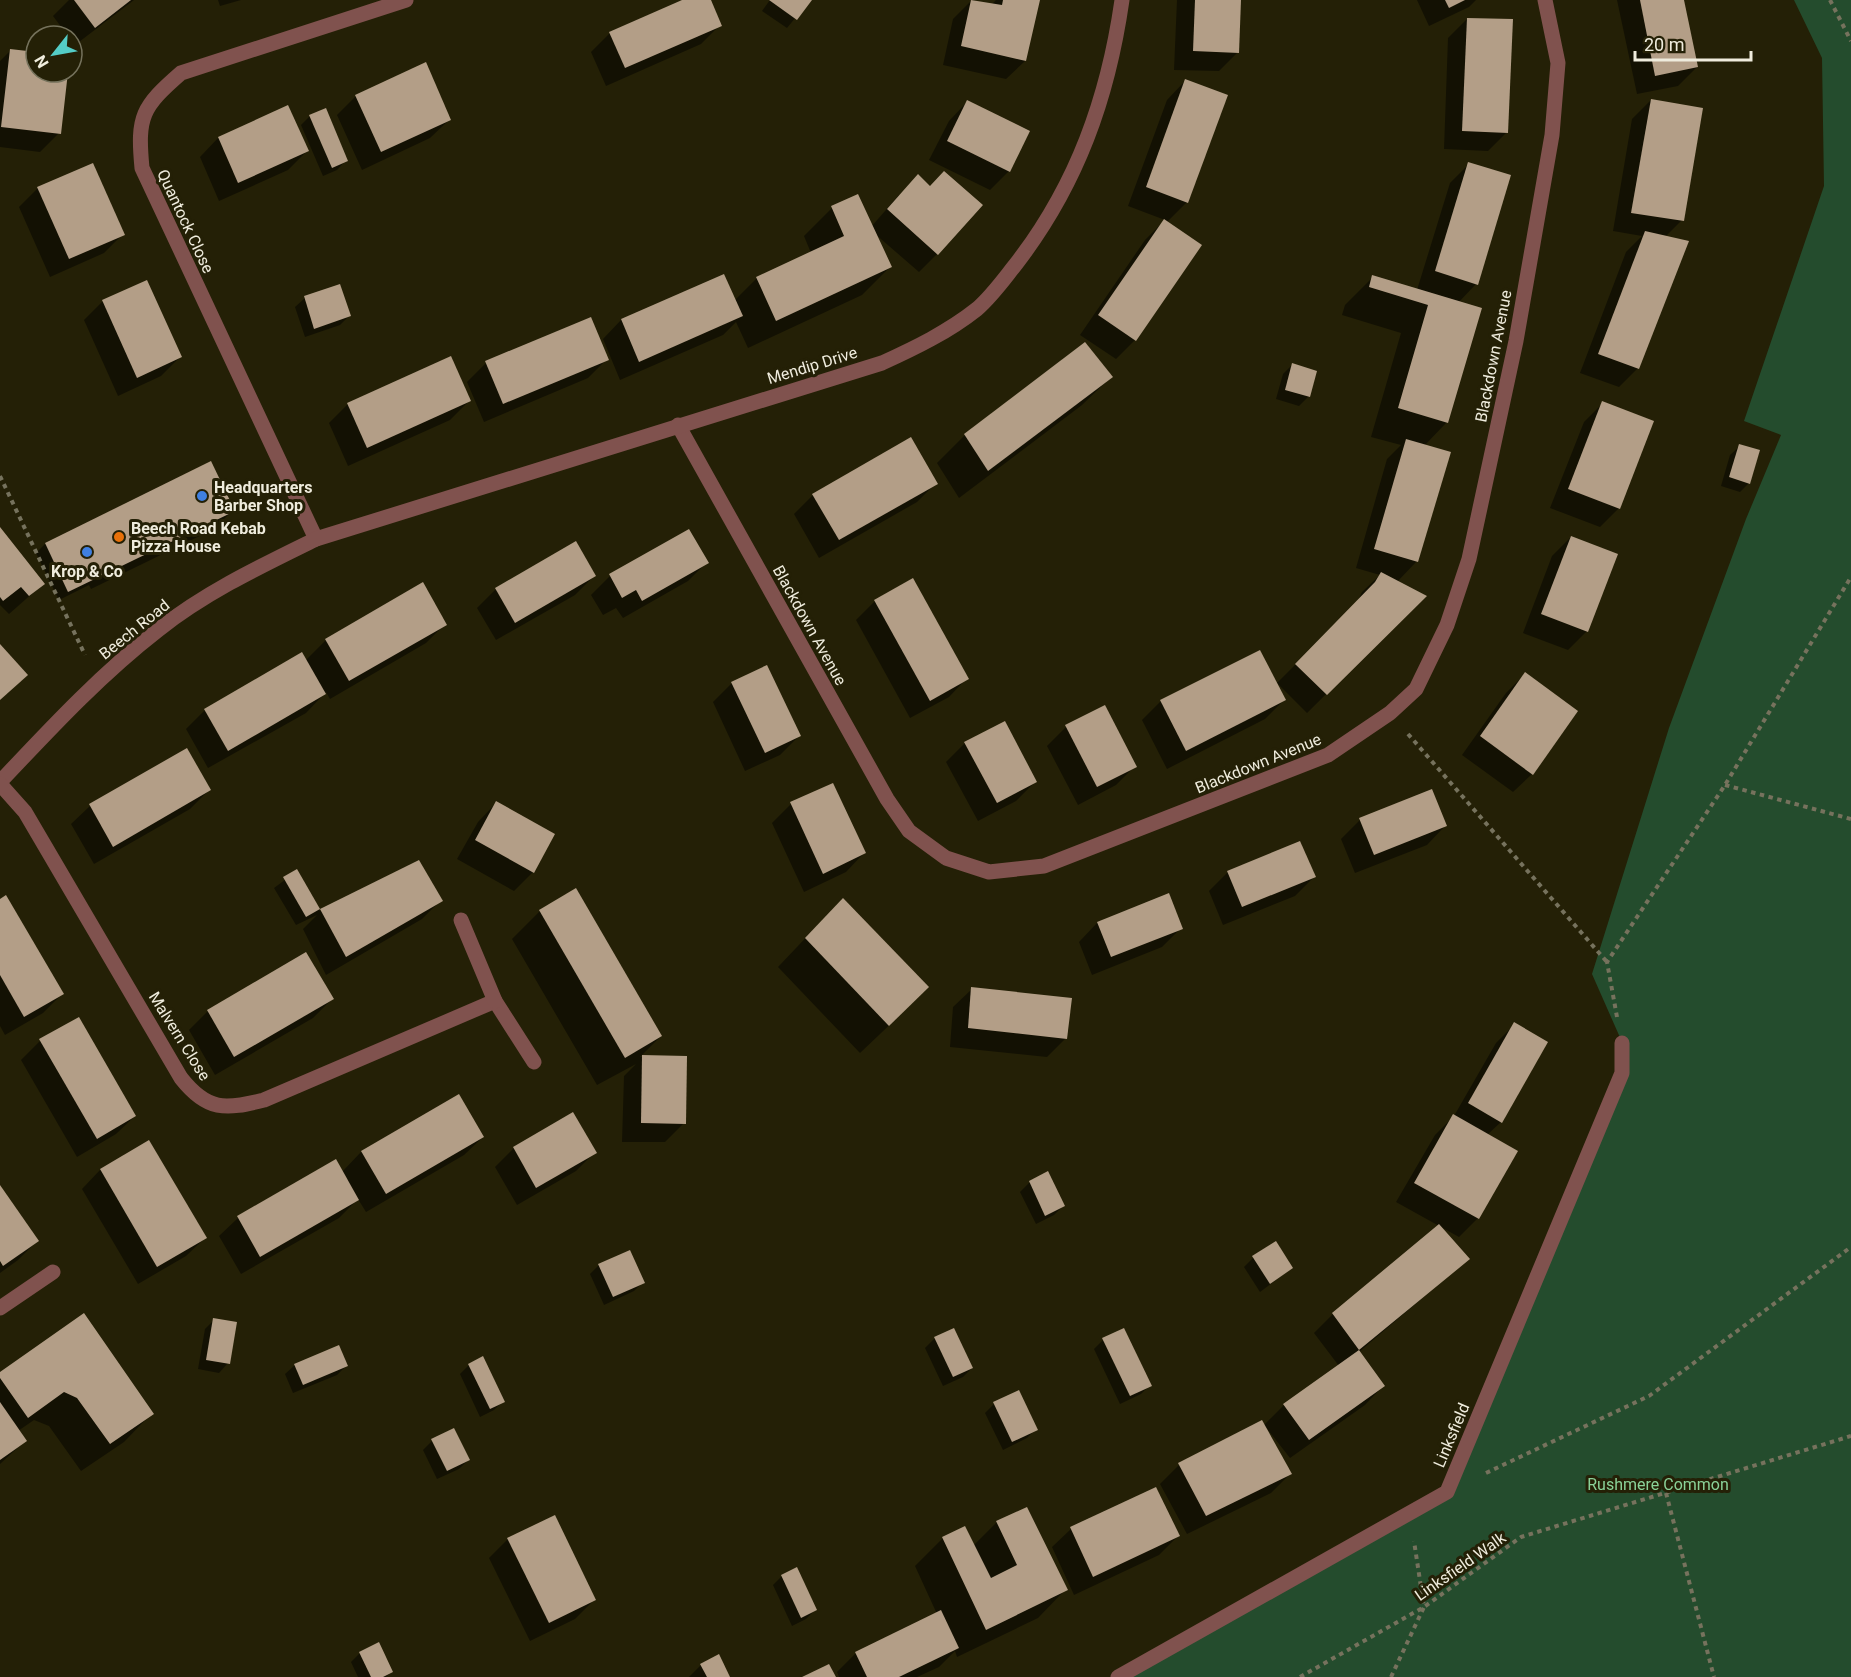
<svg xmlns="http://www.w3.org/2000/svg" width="1851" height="1677" font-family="Roboto,sans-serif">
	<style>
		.green { fill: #244c2d }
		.shadow { fill: #0007 }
		.building { fill: #b39e87 }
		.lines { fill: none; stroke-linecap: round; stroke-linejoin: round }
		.path { stroke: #76725d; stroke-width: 4; stroke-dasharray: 4.5 4.5; stroke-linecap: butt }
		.minor { stroke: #80524e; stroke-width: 15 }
		.shop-dot { fill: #3f7fe0; stroke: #242006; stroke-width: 2 }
		.food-dot { fill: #e8710a; stroke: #242006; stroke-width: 2 }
		.labels { text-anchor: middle; stroke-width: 6; stroke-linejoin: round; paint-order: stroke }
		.street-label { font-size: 16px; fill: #efecdd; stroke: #242006 }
		.poi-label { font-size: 16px; font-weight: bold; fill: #efecdd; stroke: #242006; text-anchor: start }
		.park-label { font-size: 16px; fill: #8ad298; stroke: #242006 }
	</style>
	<rect width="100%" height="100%" fill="#242006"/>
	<polygon class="green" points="1794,0 1851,0 1851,1677 1119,1677 1447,1492 1622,1073 1622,1042 1592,974 1669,728 1746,519 1781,435 1744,421 1824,186 1822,58"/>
	<g class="shadow">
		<polygon points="69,0 134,0 75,45 72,36 68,36 53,16"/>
		<polygon points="218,0 241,0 220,6"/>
		<polygon points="686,0 709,0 720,25 701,44 606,86 591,52 610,33"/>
		<polygon points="770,0 810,0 787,28 762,11"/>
		<polygon points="972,0 991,5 996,0 1038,0 1025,61 1006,79 943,65 953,19"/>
		<polygon points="1177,0 1240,0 1237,53 1219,71 1174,70"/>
		<polygon points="1417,0 1476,0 1469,7 1429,26"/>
		<polygon points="1617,0 1683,0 1697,67 1678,86 1637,94"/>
		<polygon points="1467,19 1507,132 1488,151 1444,149 1448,38"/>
		<polygon points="10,51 36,54 36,72 66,72 59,133 40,152 0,147 0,61"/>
		<polygon points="1185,81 1187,202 1166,223 1135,340 1116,359 1080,335 1145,240 1165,220 1128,206 1167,100"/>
		<polygon points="356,96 449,120 430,138 362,170 337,115"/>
		<polygon points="1651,100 1682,220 1665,237 1638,368 1619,387 1580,373 1626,252 1642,236 1613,231 1632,119"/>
		<polygon points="967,102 1009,171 990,190 929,160 949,121"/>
		<polygon points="310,116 346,160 337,170 323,176 301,125"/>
		<polygon points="218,138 307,151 288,170 219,201 200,157"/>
		<polygon points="1469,164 1476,284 1458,303 1447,422 1424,446 1417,561 1397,582 1425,596 1307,713 1277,683 1357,603 1362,592 1380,575 1356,568 1387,459 1401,445 1371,437 1401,333 1342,315 1345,305 1373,277 1417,290 1450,183"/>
		<polygon points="38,188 123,234 104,253 50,277 19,207"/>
		<polygon points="899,195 937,254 919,272 874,233 890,267 862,295 748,348 736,322 723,335 620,380 603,339 621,320 723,276 734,301 757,278 811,253 804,236 832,208 871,227"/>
		<polygon points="305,298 349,316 340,325 305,337 295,307"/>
		<polygon points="103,301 180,357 161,376 118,396 84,320"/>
		<polygon points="607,359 588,378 484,422 467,382 486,363"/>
		<polygon points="1292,365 1309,396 1299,406 1276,399 1283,374"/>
		<polygon points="1111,377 1082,405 959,498 937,463 965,435"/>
		<polygon points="469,401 450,420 348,466 329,423 348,404"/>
		<polygon points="1603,403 1619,508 1600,527 1550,508 1584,422"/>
		<polygon points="1740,446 1749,483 1740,492 1721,486 1730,455"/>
		<polygon points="936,483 917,502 819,558 794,514 813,495"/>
		<polygon points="233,510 214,529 91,589 89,585 59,600 36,553 45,544"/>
		<polygon points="0,529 43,584 9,614 0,605"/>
		<polygon points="689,531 707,562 688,581 623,618 616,608 603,615 591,595 610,576"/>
		<polygon points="1571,537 1587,631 1568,650 1523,633 1552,556"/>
		<polygon points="594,576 575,595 496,640 477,608 496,589"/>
		<polygon points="875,601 967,678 949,697 910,718 856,620"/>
		<polygon points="445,624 426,643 330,699 326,692 306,713 208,768 186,729 205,710 305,661 326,640"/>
		<polygon points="1525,674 1532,774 1513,792 1462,755 1506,693"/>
		<polygon points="732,683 799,736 780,755 745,771 713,702"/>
		<polygon points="1284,700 1265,719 1167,769 1142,720 1161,701"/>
		<polygon points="1066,727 1135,766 1116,785 1078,805 1047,746"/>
		<polygon points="965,743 1035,782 1016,801 978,821 946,762"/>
		<polygon points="209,790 190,809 94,864 71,824 90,806"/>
		<polygon points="496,803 533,872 514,891 457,859 478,822"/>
		<polygon points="791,804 864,853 846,872 804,892 772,823"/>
		<polygon points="1360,820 1445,826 1427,845 1355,873 1341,839"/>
		<polygon points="419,862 441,900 422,919 326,975 303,929 317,915 296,925 274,888 297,871 320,911"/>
		<polygon points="1228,872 1314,877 1295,896 1223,925 1209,891"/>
		<polygon points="1168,895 1181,928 1162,947 1092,975 1079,942 1097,923"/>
		<polygon points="0,901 62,994 43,1013 5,1035 0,1026"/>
		<polygon points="540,911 661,1036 640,1057 686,1057 684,1123 665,1142 622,1142 624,1076 636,1064 597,1085 512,939"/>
		<polygon points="815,928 899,1016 860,1053 778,967"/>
		<polygon points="972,989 1066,1038 1047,1057 950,1047 953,1007"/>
		<polygon points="332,999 313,1018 215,1075 189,1030 208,1011"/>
		<polygon points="1515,1024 1501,1122 1487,1135 1478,1218 1459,1237 1396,1202 1435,1135 1454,1116 1496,1043"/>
		<polygon points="40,1041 135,1116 116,1134 77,1157 21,1060"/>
		<polygon points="459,1096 483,1137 464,1155 366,1212 358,1199 339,1218 241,1274 219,1236 238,1218 336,1161 342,1172 361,1152"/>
		<polygon points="149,1142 205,1238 186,1256 138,1284 82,1189 100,1170"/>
		<polygon points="514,1148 595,1152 576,1171 517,1205 495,1167"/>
		<polygon points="1047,1173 1063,1206 1054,1215 1036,1224 1020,1192 1029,1183"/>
		<polygon points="0,1188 37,1241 18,1260 0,1273"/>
		<polygon points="1253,1258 1292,1268 1260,1292 1244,1267"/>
		<polygon points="1468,1259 1359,1352 1383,1386 1365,1405 1290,1458 1264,1425 1290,1474 1271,1493 1187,1534 1160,1484 1179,1465 1262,1422 1264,1425 1284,1405 1339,1366 1314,1333 1333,1314"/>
		<polygon points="599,1265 643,1282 634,1291 604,1305 590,1274"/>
		<polygon points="214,1320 228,1363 219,1373 198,1369 205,1329"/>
		<polygon points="954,1330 972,1368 963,1377 943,1386 925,1348 935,1338"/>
		<polygon points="1123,1330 1150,1385 1141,1394 1120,1404 1094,1349 1103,1340"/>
		<polygon points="295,1365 346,1366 337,1375 293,1393 285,1374"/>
		<polygon points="469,1365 503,1401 494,1410 480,1417 460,1374"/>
		<polygon points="0,1374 152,1413 124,1442 81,1471 49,1426 34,1420 18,1431 25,1441 0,1464"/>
		<polygon points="994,1404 1036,1429 1027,1438 1003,1450 985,1413"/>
		<polygon points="432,1441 468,1460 459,1469 437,1479 423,1450"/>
		<polygon points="1156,1489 1178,1536 1159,1555 1074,1595 1052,1547 1071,1529"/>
		<polygon points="997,1522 1066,1589 1038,1618 957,1657 955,1651 939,1667 917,1677 839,1677 837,1672 856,1653 937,1614 915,1566 943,1538 973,1546"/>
		<polygon points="508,1539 594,1600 575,1619 530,1641 489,1558"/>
		<polygon points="782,1576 815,1610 806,1619 792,1626 773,1585"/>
		<polygon points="360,1653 391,1672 386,1677 358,1677 351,1662"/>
		<polygon points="701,1665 728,1677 689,1677"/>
	</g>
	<g class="building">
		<polygon points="74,0 131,0 95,28"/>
		<polygon points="682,0 711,0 722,26 625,68 609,32"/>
		<polygon points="769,0 812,0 797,20"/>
		<polygon points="971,0 1002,5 1003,0 1040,0 1026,61 961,46"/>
		<polygon points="1195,0 1241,0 1239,53 1193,51"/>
		<polygon points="1445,0 1465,0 1449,8"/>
		<polygon points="1640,0 1684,0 1698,67 1655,76"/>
		<polygon points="1467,18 1513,19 1508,133 1462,131"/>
		<polygon points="10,49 36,52 36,72 68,72 61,134 1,127"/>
		<polygon points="426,62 451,120 381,152 355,95"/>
		<polygon points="1185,79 1228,95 1188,203 1146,187"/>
		<polygon points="1651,99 1703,108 1684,221 1631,213"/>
		<polygon points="967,100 1030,131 1010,172 947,141"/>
		<polygon points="288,105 309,151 238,183 218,137"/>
		<polygon points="326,108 348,161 332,168 309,115"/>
		<polygon points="1468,162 1511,175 1478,285 1435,271"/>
		<polygon points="93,163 125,235 69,259 37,187"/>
		<polygon points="944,171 983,205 938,255 887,209 918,174 930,186"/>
		<polygon points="858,194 892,267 776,321 756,277 844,236 831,206"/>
		<polygon points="1164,219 1202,245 1136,341 1098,315"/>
		<polygon points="1645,231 1689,241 1639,369 1598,354"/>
		<polygon points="724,274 743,316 639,362 621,319"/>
		<polygon points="1372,275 1482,308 1448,423 1398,408 1428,305 1369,287"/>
		<polygon points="147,280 182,357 137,378 102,300"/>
		<polygon points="340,284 351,316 314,329 304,296"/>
		<polygon points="591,317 609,360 503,404 485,361"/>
		<polygon points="1085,342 1113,377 988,471 964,434"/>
		<polygon points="451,356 471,401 367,448 347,403"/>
		<polygon points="1292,363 1317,371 1310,397 1285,390"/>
		<polygon points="1602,401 1654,421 1620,509 1568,489"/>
		<polygon points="911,437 938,484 839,540 812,494"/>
		<polygon points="1406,439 1451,452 1418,562 1374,549"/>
		<polygon points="1739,444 1760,450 1750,484 1729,477"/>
		<polygon points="211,461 235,511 68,592 45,543"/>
		<polygon points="0,527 45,584 29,596 21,587 3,601 0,597"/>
		<polygon points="689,529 709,563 642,601 636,590 622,598 609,574"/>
		<polygon points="1571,536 1618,554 1588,632 1541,614"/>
		<polygon points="576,541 596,576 515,623 495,588"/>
		<polygon points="1381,572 1427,596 1327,695 1295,664 1375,582"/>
		<polygon points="913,578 969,679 930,701 874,600"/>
		<polygon points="423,582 447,625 349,681 325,639"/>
		<polygon points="0,644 28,675 0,700"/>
		<polygon points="1260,650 1286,700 1186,751 1160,700"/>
		<polygon points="302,652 326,694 228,751 204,709"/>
		<polygon points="767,665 801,736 765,753 731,682"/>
		<polygon points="1525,672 1578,711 1533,775 1480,736"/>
		<polygon points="1105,705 1137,767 1097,787 1065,725"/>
		<polygon points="1005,721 1037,782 997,803 964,742"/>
		<polygon points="187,748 211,790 113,847 89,804"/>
		<polygon points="833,783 866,853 823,874 790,802"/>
		<polygon points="1432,789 1447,826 1374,855 1359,818"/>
		<polygon points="496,801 555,834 534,873 475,840"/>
		<polygon points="1300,841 1316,877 1242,907 1227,871"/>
		<polygon points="419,860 443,901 346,957 320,909"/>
		<polygon points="297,869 320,909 306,917 283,877"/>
		<polygon points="576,888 662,1036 625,1058 539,910"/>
		<polygon points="1169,893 1183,929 1111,957 1097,922"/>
		<polygon points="6,895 64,994 24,1017 0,975 0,899"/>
		<polygon points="843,898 929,987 889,1026 805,938"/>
		<polygon points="306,952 334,999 234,1057 207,1010"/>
		<polygon points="971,987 1072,998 1067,1039 968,1028"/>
		<polygon points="79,1017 136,1116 97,1139 39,1039"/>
		<polygon points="1514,1022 1548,1042 1502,1123 1468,1103"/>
		<polygon points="642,1055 687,1056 686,1124 641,1123"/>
		<polygon points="459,1094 484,1137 386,1194 361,1151"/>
		<polygon points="573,1112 597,1153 536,1188 513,1147"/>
		<polygon points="1453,1114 1518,1151 1479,1219 1414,1183"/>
		<polygon points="149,1140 207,1238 157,1267 100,1169"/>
		<polygon points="336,1159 359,1200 260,1257 237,1216"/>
		<polygon points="1048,1171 1065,1206 1045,1216 1029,1181"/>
		<polygon points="0,1185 39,1241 3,1266 0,1261"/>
		<polygon points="1439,1224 1470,1259 1359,1350 1385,1386 1309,1440 1283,1404 1359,1350 1332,1313"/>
		<polygon points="1276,1241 1293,1268 1270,1284 1252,1256"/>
		<polygon points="630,1250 645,1283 613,1297 598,1264"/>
		<polygon points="84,1313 154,1414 110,1444 77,1398 64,1392 28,1418 0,1378 0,1372"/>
		<polygon points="213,1318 237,1322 230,1364 206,1360"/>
		<polygon points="954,1328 973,1368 953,1377 934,1337"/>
		<polygon points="1124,1328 1152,1386 1130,1396 1102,1338"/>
		<polygon points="339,1345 348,1366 303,1385 294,1364"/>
		<polygon points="483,1356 505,1402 490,1409 468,1364"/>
		<polygon points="1019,1390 1038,1430 1012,1442 993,1402"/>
		<polygon points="0,1402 27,1441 0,1460"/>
		<polygon points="1262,1420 1292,1474 1206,1516 1178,1463"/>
		<polygon points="454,1428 470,1460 447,1471 431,1439"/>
		<polygon points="1156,1487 1180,1536 1093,1577 1070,1527"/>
		<polygon points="1027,1507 1068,1590 986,1630 942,1537 965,1526 991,1578 1017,1565 996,1521"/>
		<polygon points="555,1515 596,1600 549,1623 507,1538"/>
		<polygon points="797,1567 817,1610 801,1618 781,1575"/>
		<polygon points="941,1610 959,1648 899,1677 867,1677 855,1652"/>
		<polygon points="379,1642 393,1672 383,1677 371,1677 359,1652"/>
		<polygon points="719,1654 730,1677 707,1677 700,1664"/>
		<polygon points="829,1664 836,1677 802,1677"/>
	</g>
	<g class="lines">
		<g class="path">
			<polyline points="1830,0 1851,41"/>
			<polyline points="0,476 85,655"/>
			<polyline points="1408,734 1607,962"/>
			<polyline points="1725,785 1851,819"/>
			<polyline points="1617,1017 1607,962 1725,785 1851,577"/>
			<polyline points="1486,1473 1649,1396 1851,1247"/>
			<polyline points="1666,1493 1714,1677"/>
			<polyline points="1300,1677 1424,1607 1521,1537 1851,1436"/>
			<polyline points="1391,1677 1424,1607 1414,1541"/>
		</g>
		<g class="minor">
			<polyline points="678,425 887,799 909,831 946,858 989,872 1044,866 1328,755 1390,713 1416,689 1447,625 1469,559 1516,341 1552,135 1558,63 1545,0"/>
			<path d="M 316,539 L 142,168 C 137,116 142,107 181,73 L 406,0"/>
			<path d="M 0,782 C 50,729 100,675 158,630 C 206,592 261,566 316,539 L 882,363 C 915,348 948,332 977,309 C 992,296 1004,279 1016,264 C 1077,185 1108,98 1122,0"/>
			<path d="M 0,784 L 25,812 L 181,1078 C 207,1111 225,1110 264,1100 L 495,1001 L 534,1062"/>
			<polyline points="461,920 495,1001"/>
			<polyline points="0,1308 53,1272"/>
			<polyline points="1118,1677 1447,1492 1622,1073 1622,1043"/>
		</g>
	</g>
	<g class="shop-dot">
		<circle cx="202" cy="496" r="6"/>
		<circle cx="87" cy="552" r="6"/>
	</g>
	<circle class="food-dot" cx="119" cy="537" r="6"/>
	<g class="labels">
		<g class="street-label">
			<text transform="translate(186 221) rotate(65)" y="6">Quantock Close</text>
			<text transform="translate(1493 356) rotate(-79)" y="6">Blackdown Avenue</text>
			<text transform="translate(812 365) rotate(-17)" y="6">Mendip Drive</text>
			<text transform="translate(810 625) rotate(61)" y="6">Blackdown Avenue</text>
			<text transform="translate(134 629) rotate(-39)" y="6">Beech Road</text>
			<text transform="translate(1258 763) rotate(-22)" y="6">Blackdown Avenue</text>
			<text transform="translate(180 1036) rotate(58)" y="6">Malvern Close</text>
			<text transform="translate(1451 1435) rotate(-67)" y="6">Linksfield</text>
			<text transform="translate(1460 1566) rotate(-35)" y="6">Linksfield Walk</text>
		</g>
		<g class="poi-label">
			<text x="214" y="493">Headquarters<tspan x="214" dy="18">Barber Shop</tspan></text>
			<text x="131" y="534">Beech Road Kebab<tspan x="131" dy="18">Pizza House</tspan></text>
			<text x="87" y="577" text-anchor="middle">Krop &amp; Co</text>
		</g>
		<g class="park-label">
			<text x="1658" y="1490">Rushmere Common</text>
		</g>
	</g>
	<g transform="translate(54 54) rotate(239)"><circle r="28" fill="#242006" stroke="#75725c" stroke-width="1.5"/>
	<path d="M0-4.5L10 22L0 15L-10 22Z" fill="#54cdc7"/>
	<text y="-9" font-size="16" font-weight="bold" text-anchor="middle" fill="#efecdd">N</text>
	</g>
	<path d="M1635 51v9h116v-9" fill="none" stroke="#efecdd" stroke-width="3"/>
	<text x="1644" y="51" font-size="18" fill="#efecdd" stroke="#242006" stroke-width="4.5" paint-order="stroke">20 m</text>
</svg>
